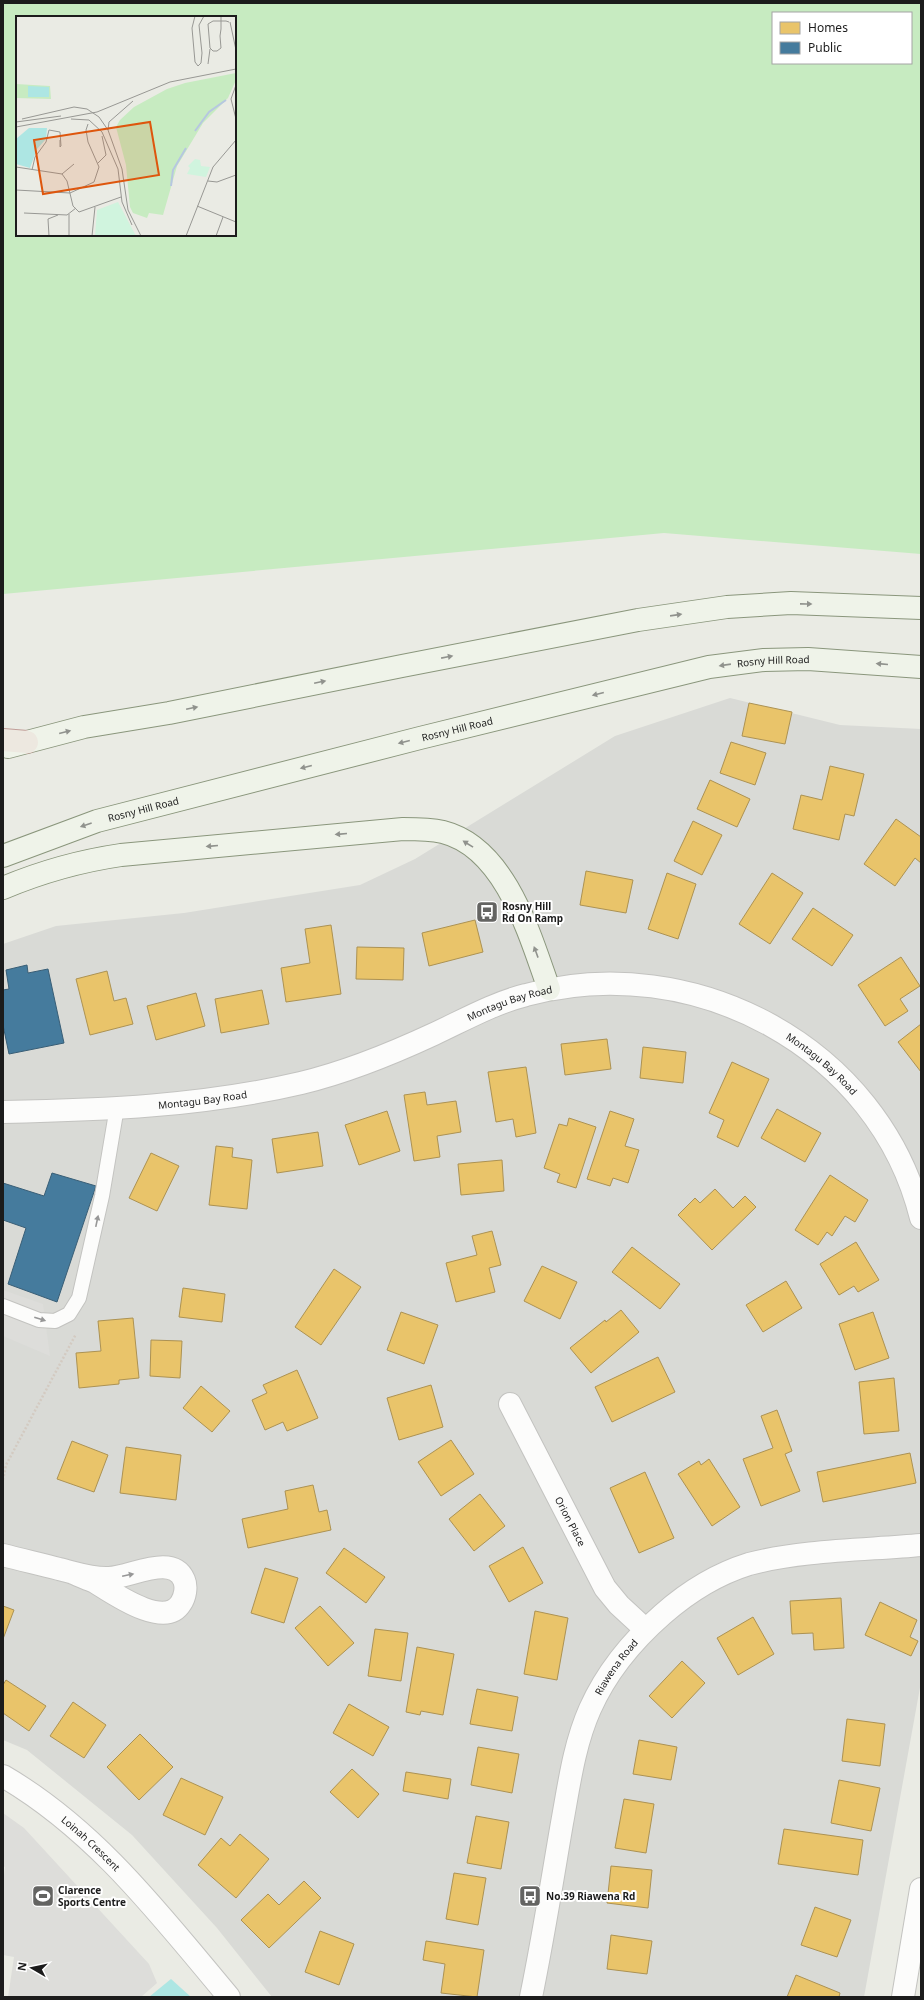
<svg xmlns="http://www.w3.org/2000/svg" width="924" height="2000" font-family="'Noto Sans',sans-serif">
	<style>
		.residential { fill: #d9dad6 }
		.grass { fill: #c7ebc1; fill-rule: evenodd }
		.pitch { fill: #ade6e3 }
		.parking { fill: #ddddda }
		.homes { fill: #e9c46a; stroke: #ac9253 }
		.public { fill: #457b9d; stroke: #395e76 }
		.lines { fill: none; stroke-linecap: round; stroke-linejoin: round }
		.service-casing { stroke: #c3c3c0; stroke-width: 16 }
		.minor-casing { stroke: #c3c3c0; stroke-width: 24 }
		.secondary-casing { stroke: #8a967c; stroke-width: 24 }
		.trunk-casing { stroke: #c19e99; stroke-width: 24 }
		.path { stroke: #d3cac1; stroke-width: 2.5; stroke-dasharray: 2 2; stroke-linecap: butt }
		.service { stroke: #fcfcfb; stroke-width: 14 }
		.minor { stroke: #fcfcfb; stroke-width: 22 }
		.secondary { stroke: #eff3e9; stroke-width: 22 }
		.trunk { stroke: #ede8e0; stroke-width: 22 }
		.oneway { fill: #90928d }
		.oneway2 { fill: #979797 }
		.labels { text-anchor: middle; stroke-width: 4; stroke-linejoin: round; paint-order: stroke }
		.street-label { font-size: 10px; fill: #1c1c1c; stroke: #fff }
		.poi-label { font-size: 10px; font-weight: bold; fill: #1c1c1c; stroke: #fff; text-anchor: start }
		.inset-river { fill: none; stroke: #b6c7e0; stroke-width: 2 }
		.inset-road { fill: none; stroke: #989894; stroke-width: 1 }
		.view { fill: #de560d; fill-opacity: 0.15; stroke: #de560d; stroke-width: 2 }
		.inset-edge { fill: none; stroke: #1c1c1c; stroke-width: 2 }
	</style>
	<rect width="100%" height="100%" fill="#eaebe4"/>
	<polygon class="residential" points="730,698 840,725 921,729 921,1682 864,1997 272,1997 217,1928 132,1835 27,1750 3,1740 3,944 56,926 184,913 360,885 415,859 615,736"/>
	<path class="grass" d="M 3,3 L 921,3 L 921,554 L 664,533 L 3,594 ZM 773,13 L 911,13 L 911,63 L 773,63 ZM 17,17 L 235,17 L 235,235 L 17,235 Z"/>
	<polygon class="pitch" points="171,1979 191,1997 149,1997"/>
	<g class="parking">
		<polygon points="3,1290 43,1304 50,1356 3,1336"/>
		<polygon points="3,1813 24,1828 149,1964 157,1983 141,1997 8,1997 14,1957 3,1955 3,1883 5,1867 3,1866"/>
	</g>
	<g class="homes">
		<polygon points="749,703 792,712 785,744 742,736"/>
		<polygon points="731,742 766,753 755,785 720,773"/>
		<polygon points="830,766 864,774 854,816 845,814 839,840 793,829 801,795 822,800"/>
		<polygon points="710,780 750,799 737,827 697,809"/>
		<polygon points="896,819 921,837 921,863 915,858 895,886 864,864"/>
		<polygon points="693,821 722,835 702,875 674,861"/>
		<polygon points="586,871 633,880 626,913 580,905"/>
		<polygon points="667,873 696,884 678,939 648,929"/>
		<polygon points="772,873 803,893 770,944 739,924"/>
		<polygon points="813,908 853,935 832,966 792,939"/>
		<polygon points="475,920 483,952 429,966 422,933"/>
		<polygon points="331,925 341,994 286,1002 281,968 310,963 305,929"/>
		<polygon points="357,947 404,948 403,980 356,979"/>
		<polygon points="901,957 920,986 900,999 908,1011 885,1026 858,985"/>
		<polygon points="107,971 114,1001 126,998 133,1024 90,1035 76,979"/>
		<polygon points="262,990 269,1024 221,1033 215,999"/>
		<polygon points="196,993 205,1026 156,1040 147,1006"/>
		<polygon points="921,1024 921,1072 898,1042"/>
		<polygon points="607,1039 611,1069 565,1075 561,1044"/>
		<polygon points="643,1047 686,1052 683,1083 640,1078"/>
		<polygon points="732,1062 769,1079 738,1147 717,1137 724,1120 709,1113"/>
		<polygon points="526,1067 536,1133 516,1137 513,1119 496,1122 488,1072"/>
		<polygon points="425,1092 427,1105 456,1101 461,1132 437,1136 440,1157 414,1161 404,1095"/>
		<polygon points="777,1109 821,1133 805,1162 761,1138"/>
		<polygon points="387,1111 400,1151 359,1165 345,1125"/>
		<polygon points="610,1111 634,1119 625,1146 639,1150 628,1183 613,1178 610,1186 587,1179"/>
		<polygon points="569,1118 596,1127 576,1188 557,1182 560,1174 544,1168 559,1124 567,1126"/>
		<polygon points="318,1132 323,1166 277,1173 272,1139"/>
		<polygon points="216,1146 233,1148 232,1157 252,1160 247,1209 209,1205"/>
		<polygon points="151,1153 179,1166 157,1211 129,1198"/>
		<polygon points="502,1160 504,1191 461,1195 458,1164"/>
		<polygon points="830,1175 868,1200 855,1222 845,1216 832,1236 827,1232 818,1245 795,1230"/>
		<polygon points="715,1189 733,1208 745,1196 756,1207 712,1250 678,1215 695,1198 700,1203"/>
		<polygon points="492,1231 501,1265 489,1268 495,1292 456,1302 446,1263 477,1255 472,1236"/>
		<polygon points="856,1242 879,1280 858,1292 854,1286 839,1295 820,1264"/>
		<polygon points="632,1247 680,1284 660,1309 612,1272"/>
		<polygon points="542,1266 577,1282 560,1319 524,1301"/>
		<polygon points="334,1269 361,1287 321,1345 295,1327"/>
		<polygon points="786,1281 802,1308 763,1332 746,1305"/>
		<polygon points="183,1288 225,1294 222,1322 179,1317"/>
		<polygon points="621,1310 639,1332 591,1373 570,1348 605,1320 606,1322"/>
		<polygon points="401,1312 438,1325 424,1364 387,1350"/>
		<polygon points="873,1312 889,1358 855,1370 839,1324"/>
		<polygon points="133,1318 139,1378 119,1380 119,1384 79,1388 76,1353 101,1351 98,1321"/>
		<polygon points="151,1340 182,1341 180,1378 150,1376"/>
		<polygon points="658,1357 675,1392 612,1422 595,1387"/>
		<polygon points="297,1370 318,1418 287,1431 283,1422 265,1430 252,1400 267,1393 263,1385"/>
		<polygon points="894,1378 899,1431 864,1434 859,1382"/>
		<polygon points="431,1385 443,1427 399,1440 387,1398"/>
		<polygon points="201,1386 230,1411 212,1432 183,1408"/>
		<polygon points="777,1410 792,1451 785,1454 800,1491 761,1506 743,1459 773,1448 761,1416"/>
		<polygon points="451,1440 474,1474 441,1496 418,1462"/>
		<polygon points="72,1441 108,1455 94,1492 57,1479"/>
		<polygon points="126,1447 181,1455 176,1500 120,1493"/>
		<polygon points="910,1453 916,1483 823,1502 817,1472"/>
		<polygon points="709,1459 740,1507 712,1526 678,1474 699,1461 701,1465"/>
		<polygon points="645,1472 674,1538 639,1553 610,1488"/>
		<polygon points="313,1485 319,1512 327,1510 331,1530 248,1548 242,1519 288,1509 285,1491"/>
		<polygon points="480,1494 505,1526 474,1551 449,1519"/>
		<polygon points="523,1547 543,1583 509,1602 489,1566"/>
		<polygon points="344,1548 385,1577 366,1603 326,1573"/>
		<polygon points="265,1568 298,1578 284,1623 251,1613"/>
		<polygon points="841,1598 844,1648 814,1650 813,1633 792,1634 790,1601"/>
		<polygon points="880,1602 917,1620 910,1637 918,1641 911,1656 865,1635"/>
		<polygon points="3,1606 14,1610 3,1639"/>
		<polygon points="320,1606 354,1643 328,1666 295,1628"/>
		<polygon points="535,1611 568,1618 557,1680 524,1674"/>
		<polygon points="753,1617 774,1654 738,1675 717,1638"/>
		<polygon points="375,1629 408,1633 401,1681 368,1676"/>
		<polygon points="417,1647 454,1654 443,1715 421,1711 420,1715 406,1712"/>
		<polygon points="682,1661 705,1683 672,1718 649,1696"/>
		<polygon points="6,1680 46,1706 29,1731 3,1713 3,1685"/>
		<polygon points="477,1689 518,1697 512,1731 470,1724"/>
		<polygon points="73,1702 106,1725 84,1758 50,1736"/>
		<polygon points="349,1704 389,1727 373,1756 333,1733"/>
		<polygon points="847,1719 885,1724 880,1766 842,1761"/>
		<polygon points="140,1734 173,1767 139,1800 107,1767"/>
		<polygon points="639,1740 677,1747 671,1780 633,1774"/>
		<polygon points="478,1747 519,1754 512,1793 471,1785"/>
		<polygon points="352,1769 379,1794 358,1818 330,1792"/>
		<polygon points="406,1772 451,1779 448,1799 403,1791"/>
		<polygon points="181,1778 223,1797 205,1835 163,1815"/>
		<polygon points="839,1780 880,1788 871,1831 831,1823"/>
		<polygon points="624,1799 654,1804 646,1853 615,1848"/>
		<polygon points="476,1816 509,1822 501,1869 467,1863"/>
		<polygon points="784,1829 863,1840 858,1875 778,1864"/>
		<polygon points="240,1834 269,1859 236,1898 198,1865 221,1838 230,1846"/>
		<polygon points="611,1866 652,1870 648,1908 607,1903"/>
		<polygon points="454,1873 486,1878 478,1925 446,1919"/>
		<polygon points="304,1881 321,1898 269,1948 241,1920 268,1894 279,1905"/>
		<polygon points="815,1907 851,1920 837,1957 801,1945"/>
		<polygon points="320,1931 354,1944 339,1985 305,1972"/>
		<polygon points="611,1935 652,1941 647,1974 607,1969"/>
		<polygon points="426,1941 484,1950 477,1997 441,1993 445,1964 423,1960"/>
		<polygon points="796,1975 840,1993 839,1997 787,1997"/>
	</g>
	<g class="public">
		<polygon points="27,965 28,973 48,969 64,1043 9,1054 3,1025 3,990 9,989 6,970"/>
		<polygon points="52,1173 96,1186 57,1302 8,1284 26,1228 3,1220 3,1183 44,1196"/>
	</g>
	<g class="lines">
		<g class="service-casing">
			<polyline id="service" points="3,1306 39,1320 55,1321 69,1314 79,1298 102,1196 117,1107"/>
		</g>
		<g class="minor-casing">
			<g id="minor">
				<path id="s1" d="M 3,1112 C 103,1110 203,1106 301,1083 C 347,1072 391,1054 434,1034 C 464,1020 494,1003 526,995 C 693,949 879,1047 921,1218"/>
				<path id="s2" d="M 510,1404 L 605,1588 L 619,1605 L 645,1629"/>
				<path d="M 3,1555 C 22,1560 40,1564 59,1569 C 76,1573 92,1579 109,1578 C 131,1577 173,1553 184,1580 C 187,1587 185,1597 181,1603 C 165,1630 113,1593 95,1582 C 88,1579 80,1576 73,1573"/>
				<path id="s3" d="M 3,1776 C 96,1830 161,1916 229,1997"/>
				<path id="s4" d="M 531,1997 C 543,1939 552,1881 562,1823 C 569,1785 574,1745 590,1709 C 607,1671 632,1641 663,1614 C 688,1592 717,1574 749,1564 C 802,1550 866,1550 921,1545"/>
				<polyline points="903,1997 921,1889"/>
			</g>
		</g>
		<g class="secondary-casing">
			<g id="secondary">
				<polyline points="8,747 84,727 169,713 402,666 638,620 727,607 791,603 921,608"/>
				<path id="s5" d="M 3,856 L 97,821 L 420,738 L 709,667 L 764,660 L 808,659 L 921,667"/>
				<path d="M 3,888 C 41,872 80,861 121,855 L 403,829 C 417,829 430,829 443,832 C 506,848 530,936 549,989"/>
			</g>
		</g>
		<g class="trunk-casing">
			<polyline id="trunk" points="3,740 27,742"/>
		</g>
		<polyline class="path" points="3,1480 6,1465 76,1334"/>
		<use href="#service" class="service"/>
		<use href="#minor" class="minor"/>
		<use href="#secondary" class="secondary"/>
		<use href="#trunk" class="trunk"/>
	</g>
	<defs><path id="oneway-solid" d="M-6-.8H1V-3.2L6.5 0L1 3.2V.8H-6Z"/></defs>
	<g class="oneway">
		<use href="#oneway-solid" transform="translate(806 604) rotate(1)"/>
		<use href="#oneway-solid" transform="translate(676 615) rotate(-8)"/>
		<use href="#oneway-solid" transform="translate(447 657) rotate(-11)"/>
		<use href="#oneway-solid" transform="translate(882 664) rotate(-175)"/>
		<use href="#oneway-solid" transform="translate(725 665) rotate(172)"/>
		<use href="#oneway-solid" transform="translate(320 682) rotate(-12)"/>
		<use href="#oneway-solid" transform="translate(598 694) rotate(166)"/>
		<use href="#oneway-solid" transform="translate(192 708) rotate(-12)"/>
		<use href="#oneway-solid" transform="translate(65 732) rotate(-14)"/>
		<use href="#oneway-solid" transform="translate(404 742) rotate(166)"/>
		<use href="#oneway-solid" transform="translate(306 767) rotate(166)"/>
		<use href="#oneway-solid" transform="translate(86 825) rotate(161)"/>
		<use href="#oneway-solid" transform="translate(341 834) rotate(175)"/>
		<use href="#oneway-solid" transform="translate(468 844) rotate(-148)"/>
		<use href="#oneway-solid" transform="translate(212 846) rotate(175)"/>
		<use href="#oneway-solid" transform="translate(536 952) rotate(-110)"/>
	</g>
	<g class="oneway2">
		<use href="#oneway-solid" transform="translate(97 1221) rotate(-78)"/>
		<use href="#oneway-solid" transform="translate(40 1319) rotate(17)"/>
		<use href="#oneway-solid" transform="translate(128 1575) rotate(-12)"/>
	</g>
	<defs>
		<g id="bus-square" transform="scale(1.15)"><rect x="-9" y="-9" width="18" height="18" rx="4" fill="#646462" stroke="#fff"/><path d="M-5-6H5V4H4V6H2V4H-2V6H-4V4H-5ZM-3.5-4V0h7V-4ZM-3.5 1.2v1.5H-2V1.2ZM2 1.2v1.5H3.5V1.2Z" fill="#fff"/></g>
		<g id="stadium-square" transform="scale(1.15)"><rect x="-9" y="-9" width="18" height="18" rx="4" fill="#646462" stroke="#fff"/><path d="M0-5a6.5 5 0 1 0 0 10a6.5 5 0 1 0 0-10ZM-3.5-1.8h7v3.6h-7Z" fill="#fff"/></g>
	</defs>
	<g fill-rule="evenodd">
		<use href="#bus-square" x="487" y="912"/>
		<use href="#stadium-square" x="43" y="1896"/>
		<use href="#bus-square" x="530" y="1896"/>
	</g>
	<g class="labels">
		<g class="street-label">
			<text dy="4" stroke="none"><textPath href="#s5" startOffset="796">Rosny Hill Road</textPath></text>
			<text dy="4" stroke="none"><textPath href="#s5" startOffset="472">Rosny Hill Road</textPath></text>
			<text dy="4" stroke="none"><textPath href="#s5" startOffset="148">Rosny Hill Road</textPath></text>
			<text dy="4" stroke="none"><textPath href="#s1" startOffset="524">Montagu Bay Road</textPath></text>
			<text dy="4" stroke="none"><textPath href="#s1" startOffset="859">Montagu Bay Road</textPath></text>
			<text dy="4" stroke="none"><textPath href="#s1" startOffset="200">Montagu Bay Road</textPath></text>
			<text dy="4" stroke="none"><textPath href="#s2" startOffset="132">Orion Place</textPath></text>
			<text dy="4" stroke="none"><textPath href="#s4" startOffset="344">Riawena Road</textPath></text>
			<text dy="4" stroke="none"><textPath href="#s3" startOffset="111">Loinah Crescent</textPath></text>
		</g>
		<g class="poi-label">
			<text x="502" y="910">Rosny Hill<tspan x="502" dy="12">Rd On Ramp</tspan></text>
			<text x="58" y="1894">Clarence<tspan x="58" dy="12">Sports Centre</tspan></text>
			<text x="546" y="1900">No.39 Riawena Rd</text>
		</g>
	</g>
	<g transform="translate(16 16)">
		<rect width="220" height="220" fill="#eaebe4"/>
		<path d="M 220,57 L 220,64 L 212,82 L 187,107 L 161,150 L 147,199 L 133,197 L 131,202 L 117,197 L 114,191 L 110,149 L 100,111 L 104,104 L 118,91 L 151,73 L 169,67 ZM 0,68 L 34,70 L 35,83 L 0,82 Z" fill="#c7ebc1"/>
		<path d="M 179,143 L 184,144 L 185,150 L 194,151 L 190,161 L 171,158 L 174,152 L 172,150 ZM 102,186 L 120,220 L 79,220 L 81,194 Z" fill="#d0f4de"/>
		<path d="M 12,70 L 33,71 L 33,81 L 12,81 ZM 13,112 L 31,112 L 30,123 L 21,133 L 14,152 L 0,148 L 0,123 Z" fill="#ade6e3"/>
		<path class="inset-river" d="M 179,115 L 193,96 L 210,84M 155,170 L 157,154 L 170,132"/>
		<path class="inset-road" d="M 179,0 L 176,12 L 179,46 L 182,50 L 185,47 L 186,37 L 183,9 L 188,0M 205,0 L 205,13 L 204,20 L 205,32 L 201,35 L 197,35 L 194,32 L 192,8 L 197,5 L 210,5 L 213,6M 214,6 L 220,34M 192,48 L 194,33M 220,69 L 215,83 L 220,103M 6,103 L 58,91 L 71,93 L 83,101 L 92,114 L 106,153 L 112,194 L 125,220M 55,103 L 73,104 L 86,116 L 102,153 L 106,186 L 116,209M 0,106 L 45,100M 0,111 L 81,96 L 154,66 L 220,53M 92,114 L 93,106 L 117,85M 82,147 L 90,139 L 86,120M 0,151 L 46,158 L 51,165 L 57,190 L 63,196 L 105,181M 16,154 L 19,141 L 30,126 L 33,114 L 44,116 L 45,130 L 44,131 L 44,124M 46,158 L 58,148M 192,165 L 201,166 L 220,159M 0,174 L 54,177 L 78,166 L 83,151 L 72,126 L 70,114 L 72,108M 181,190 L 220,206M 8,197 L 51,199 L 60,192M 53,198 L 53,220M 33,220 L 32,203 L 42,199M 76,220 L 79,191M 170,220 L 197,151 L 220,124M 200,220 L 207,201"/>
		<path class="view" d="M 134,106 L 143,159 L 27,178 L 18,124 Z"/>
		<rect width="220" height="220" class="inset-edge"/>
	</g>
	<rect width="924" height="2000" fill="none" stroke="#1c1c1c" stroke-width="8"/>
	<rect x="772" y="12" width="140" height="52" fill="#ffffff" stroke="#a4a4a4"/>
	<rect x="780" y="22" width="20" height="12" fill="#e9c46a" stroke="#a4a4a4"/>
	<text x="808" y="32" font-size="12" fill="#1c1c1c">Homes</text>
	<rect x="780" y="42" width="20" height="12" fill="#457b9d" stroke="#a4a4a4"/>
	<text x="808" y="52" font-size="12" fill="#1c1c1c">Public</text>
	<g transform="translate(32 1968) rotate(279)" stroke="#ffffff" stroke-width="3" paint-order="stroke">
	<path d="M0-3L7 15L0 10L-7 15Z" fill="#1c1c1c"/>
	<text y="-6" font-size="11" font-weight="bold" text-anchor="middle" fill="#1c1c1c">N</text>
	</g>
</svg>
